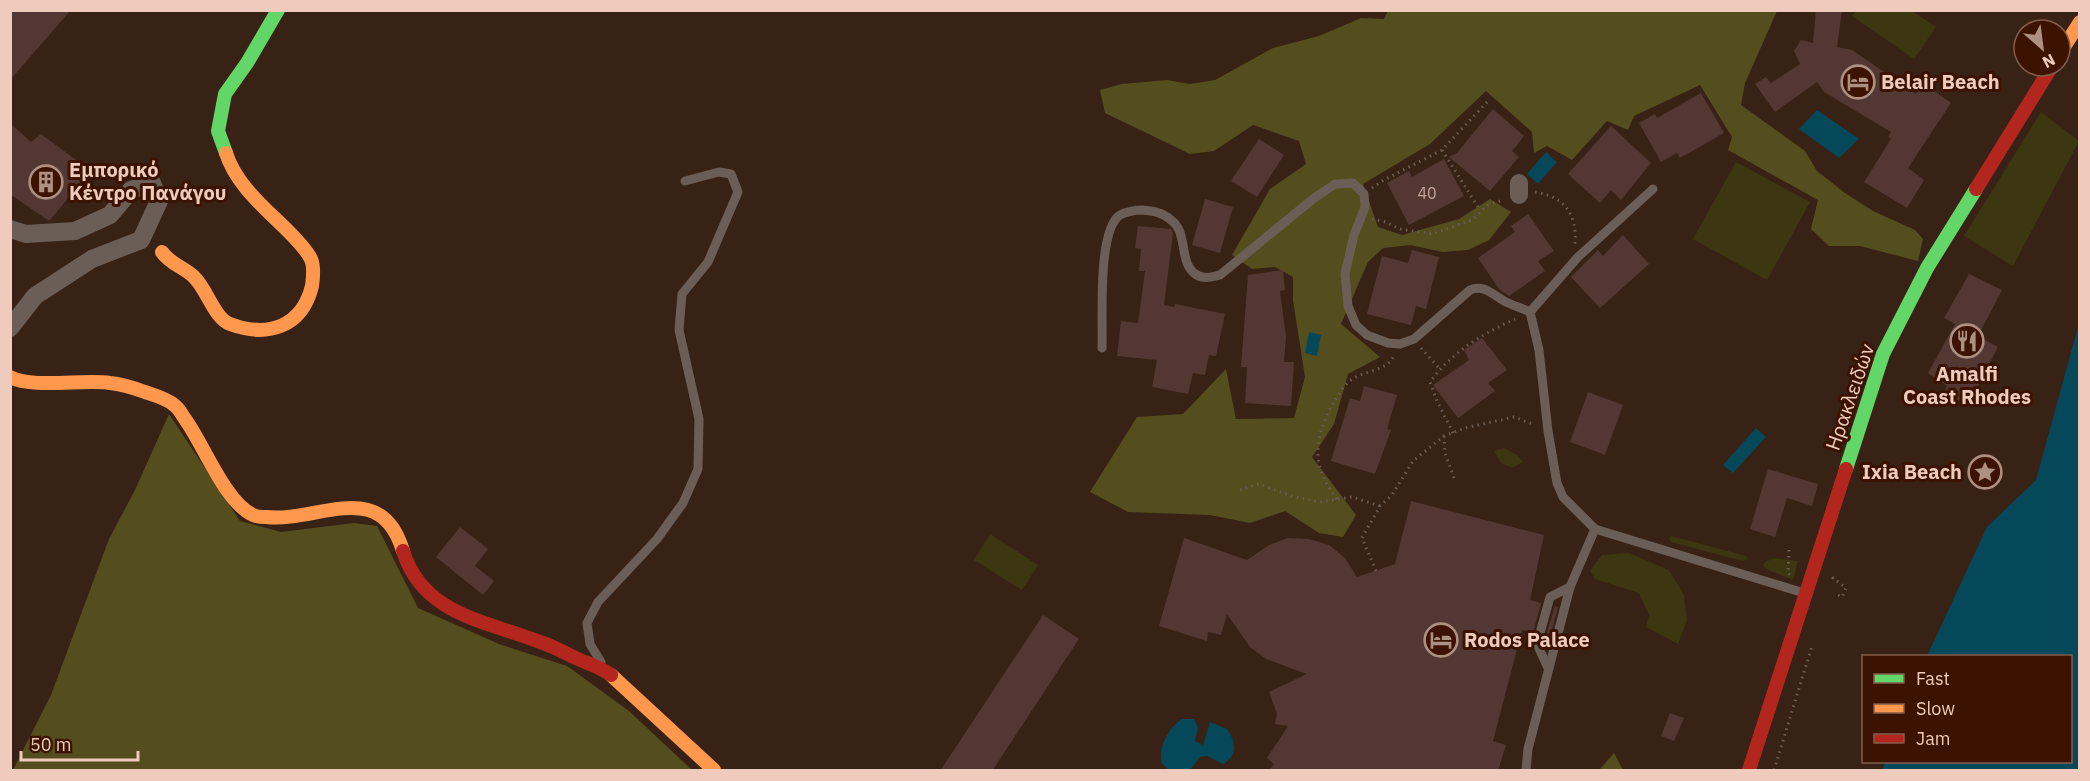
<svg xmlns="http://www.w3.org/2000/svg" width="2090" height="781" font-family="'IBM Plex Sans',sans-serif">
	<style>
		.green { fill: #3c3710 }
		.forest { fill: #544d1d }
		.water { fill: #05485a }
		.building { fill: #523732 }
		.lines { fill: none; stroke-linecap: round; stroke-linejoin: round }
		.path { stroke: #6b5c55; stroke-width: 3; stroke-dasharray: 1.5 4.5; stroke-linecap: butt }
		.lane { stroke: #6b5e57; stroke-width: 9 }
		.street { stroke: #6b5e57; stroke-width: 18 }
		.fast { stroke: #63d668; stroke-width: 14 }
		.slow { stroke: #ff974d; stroke-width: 14 }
		.jam { stroke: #b3261e; stroke-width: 14 }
		.labels { text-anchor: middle; stroke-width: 6; stroke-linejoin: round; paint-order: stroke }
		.number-label { font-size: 16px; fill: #c7a69a }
		.poi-label { font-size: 20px; font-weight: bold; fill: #eecbbc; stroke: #3b1300; text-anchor: start }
		.street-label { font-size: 20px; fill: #eecbbc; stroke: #3b1300 }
	</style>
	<rect width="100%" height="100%" fill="#382216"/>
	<g class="green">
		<polygon points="1856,11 1912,11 1936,27 1914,59 1852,16"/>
		<polygon points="2041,112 2079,141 2013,266 1964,236"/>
		<polygon points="1736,162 1810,202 1767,280 1693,239"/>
		<polygon points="1504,448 1517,455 1523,462 1512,468 1501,463 1494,451"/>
		<polygon points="990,534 1038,565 1022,590 974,560"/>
		<polygon points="1671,536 1746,556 1748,559 1743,561 1671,542 1669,538"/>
		<polygon points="1629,553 1669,570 1684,595 1687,620 1678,644 1646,627 1649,615 1639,593 1595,579 1590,571 1602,555"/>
		<polygon points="1774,558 1798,561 1793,580 1766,569 1763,565 1765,562"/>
	</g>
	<g class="forest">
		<polygon points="1388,11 1777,11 1745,83 1741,105 1805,151 1817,171 1845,193 1873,211 1915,230 1923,239 1918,261 1860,246 1829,246 1811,229 1818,200 1728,150 1732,137 1700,85 1634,116 1628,130 1607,121 1572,160 1547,146 1534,153 1532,132 1486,91 1430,144 1363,184 1378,227 1402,235 1459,219 1490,199 1511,212 1489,240 1468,250 1443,252 1410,245 1383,248 1368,262 1341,324 1380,357 1348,374 1334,424 1312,457 1356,515 1343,537 1319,533 1285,511 1250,523 1210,515 1128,512 1090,492 1137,417 1183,414 1226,369 1236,419 1294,418 1305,377 1293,300 1293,277 1275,267 1252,269 1232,255 1270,189 1306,164 1299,141 1253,125 1214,151 1190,154 1105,113 1100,90 1122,84 1167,80 1190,84 1215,80 1273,48 1319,36 1361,18 1384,19"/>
		<polygon points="169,414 240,521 281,532 354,523 377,526 418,608 499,644 567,666 629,711 692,770 13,770 51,695 109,539 135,490"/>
		<polygon points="1614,753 1623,770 1599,770"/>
	</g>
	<g class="water">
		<polygon points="1817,110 1859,139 1839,158 1799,129"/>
		<polygon points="1546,152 1557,162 1538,184 1527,174"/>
		<polygon points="2079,323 2079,770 1882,770 1885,762 2070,762 2070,656 1927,656 1987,527 2036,480"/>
		<polygon points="1309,332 1321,335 1317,356 1305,353"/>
		<polygon points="1756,428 1766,437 1733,473 1723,465"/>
		<path d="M 1182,719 L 1194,719 L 1198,728 L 1195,741 L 1203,745 L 1210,722 L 1227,729 C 1236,741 1238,756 1223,764 L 1207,756 L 1200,757 L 1190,770 L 1169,770 C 1168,769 1163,765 1162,763 C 1157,748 1170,726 1182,719 Z"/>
	</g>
	<g class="building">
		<polygon points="10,10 71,10 10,80"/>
		<polygon points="1816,10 1842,10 1837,47 1852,50 1916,94 1923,83 1951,103 1908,168 1924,180 1907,208 1864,182 1891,139 1888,137 1891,132 1824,92 1817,82 1775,112 1755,84 1766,77 1771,83 1800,64 1794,51 1801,40 1813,43"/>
		<polygon points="1701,93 1724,133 1680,158 1677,153 1661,162 1639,123 1655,114 1657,118"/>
		<polygon points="1493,109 1524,136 1512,151 1519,157 1490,191 1449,157 1457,153"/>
		<polygon points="10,123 31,142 41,134 91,171 49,221 10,194"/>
		<polygon points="1611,126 1651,163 1621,200 1611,190 1600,203 1568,174"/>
		<polygon points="1259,139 1284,155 1257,197 1231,181"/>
		<polygon points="1444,159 1464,196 1409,225 1387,183 1409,171 1412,177"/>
		<polygon points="1205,199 1233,207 1220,253 1192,245"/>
		<polygon points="1528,214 1554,251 1538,261 1545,271 1509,296 1499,289 1478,258 1515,232 1511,226"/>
		<polygon points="1138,226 1171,229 1173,233 1164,305 1174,307 1175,304 1225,314 1216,356 1209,355 1205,375 1193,373 1188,394 1152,387 1157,360 1117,356 1121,321 1138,323 1145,271 1139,271 1141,249 1135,248"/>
		<polygon points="1623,235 1649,264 1600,308 1571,277 1598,250 1603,256"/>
		<polygon points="1412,250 1439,257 1426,309 1416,306 1411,325 1367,314 1382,256 1408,263"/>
		<polygon points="1283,270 1285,290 1280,291 1286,337 1284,362 1294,362 1291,406 1245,403 1247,367 1241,367 1248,275"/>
		<polygon points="1969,274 2002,290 1978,336 1998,347 1974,393 1967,399 1955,401 1943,394 1947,386 1928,373 1955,324 1944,318"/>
		<polygon points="1482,338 1507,370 1488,383 1495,391 1458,418 1433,385 1469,360 1464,350"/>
		<polygon points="1364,386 1397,395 1387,429 1391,430 1375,474 1331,461 1350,398 1360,401"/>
		<polygon points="1588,392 1623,405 1605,455 1570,442"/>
		<polygon points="1768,469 1818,484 1812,506 1787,498 1775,537 1750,529"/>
		<polygon points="1411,501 1544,535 1530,600 1541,603 1533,633 1522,630 1493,741 1506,745 1498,771 1268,771 1274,764 1267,758 1288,726 1275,724 1277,714 1269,692 1307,674 1266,659 1250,647 1227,614 1221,635 1208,632 1207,641 1159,626 1184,538 1247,560 1269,545 1288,538 1309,539 1329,545 1345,558 1357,577 1395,564"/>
		<polygon points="460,527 488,549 475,566 494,581 483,595 436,557"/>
		<polygon points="1555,606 1558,607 1550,637 1546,636"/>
		<polygon points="1043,615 1079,639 992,771 940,771"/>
		<polygon points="1670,713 1684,718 1674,741 1661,736"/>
	</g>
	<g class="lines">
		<g class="path">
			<polyline points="1442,150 1480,210"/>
			<polyline points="1372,188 1384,180 1442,150 1489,100"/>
			<path d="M 1535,192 C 1565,197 1577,214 1575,244"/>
			<polyline points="1372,219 1386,222 1399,229 1433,234 1472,220 1488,205 1503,200"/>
			<polyline points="1421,348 1440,369"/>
			<path d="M 1453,433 L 1437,401 L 1430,382 C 1452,352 1482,334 1515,319"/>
			<polyline points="1444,436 1445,453 1454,478"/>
			<polyline points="1240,490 1259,484 1291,496 1320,502 1352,497 1380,506"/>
			<path d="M 1337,499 C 1312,467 1313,442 1331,407 C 1337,397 1343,384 1354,378 C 1368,370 1386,371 1394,356"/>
			<polyline points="1789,550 1788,573 1792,576"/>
			<polyline points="1376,571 1362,538 1380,506 1392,495 1413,461 1444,436 1465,428 1514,417 1535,425"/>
			<polyline points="1833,579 1833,578 1846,588 1842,597 1838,595"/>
			<polyline points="1774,770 1812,646"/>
		</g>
		<g class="lane">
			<polyline points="1530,312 1578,257 1653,189"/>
			<path d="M 1102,348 C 1103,322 1097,230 1120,215 C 1125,212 1136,210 1142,210 C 1153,211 1162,212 1171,220 C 1188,232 1179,261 1194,273 C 1202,280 1210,277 1220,275 L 1313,199 L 1335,184 L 1353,183 L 1364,194 L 1365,207 L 1354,235 L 1345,274 L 1348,306 L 1356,325 L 1367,335 L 1388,343 L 1400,344 L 1414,339 L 1470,290 C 1484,284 1493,295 1506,302 C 1514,306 1522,308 1530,312 L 1539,350 L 1548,431 L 1557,483 L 1563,497 L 1595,529 L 1804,593"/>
			<polyline points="601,662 590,644 587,623 598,602 657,539 683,503 698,469 699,419 679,330 682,294 708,262 738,192 731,174 719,172 685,181"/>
			<polyline points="1548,668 1537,644 1550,597 1570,587"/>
			<polyline points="1526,770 1528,749 1570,587 1595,529"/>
		</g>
		<g class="street">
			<polyline points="1519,195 1519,183"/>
			<polyline points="10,229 26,234 75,231 110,215 131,190 152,183 159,201 141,240 92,259 35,296 10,328"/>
		</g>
		<g class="fast">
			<polyline points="226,153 218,131 225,94 247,63 278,10"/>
			<polyline points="1846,469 1883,354 1927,268 1976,189"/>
		</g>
		<g class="slow">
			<polyline points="2060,53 2080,22"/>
			<path d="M 162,252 C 170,264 184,267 194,277 C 207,289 214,318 230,324 C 268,338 302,327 312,286 C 313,279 314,266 311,259 C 306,249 296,239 288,231 C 265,208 236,185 226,153"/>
			<path d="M 10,377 C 34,389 82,379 110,383 C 121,384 134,388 145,392 C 154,395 168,399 174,405 C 179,408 182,415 185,419 C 204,445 225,502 253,515 C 257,517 262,517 266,517 C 317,523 381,476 403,551"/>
			<polyline points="611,675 714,770"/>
		</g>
		<g class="jam">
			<polyline points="1976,189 2052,66"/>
			<path d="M 403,551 C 423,615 486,621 540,642 C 553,646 565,653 578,659 C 589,664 602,668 611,675"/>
			<polyline points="1749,770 1846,469"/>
		</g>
	</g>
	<defs>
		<g id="hotel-ring" transform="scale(1.725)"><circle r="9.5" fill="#3b1300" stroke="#ae9082" stroke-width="1.5"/><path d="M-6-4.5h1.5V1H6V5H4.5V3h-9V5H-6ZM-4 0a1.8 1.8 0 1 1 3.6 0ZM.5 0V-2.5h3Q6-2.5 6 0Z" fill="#ae9082"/></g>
		<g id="building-ring" transform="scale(1.725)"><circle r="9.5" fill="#3b1300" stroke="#ae9082" stroke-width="1.5"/><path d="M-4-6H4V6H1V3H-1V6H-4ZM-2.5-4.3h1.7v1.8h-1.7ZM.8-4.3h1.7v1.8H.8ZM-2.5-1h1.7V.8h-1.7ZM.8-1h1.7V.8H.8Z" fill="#ae9082"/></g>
		<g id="restaurant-ring" transform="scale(1.725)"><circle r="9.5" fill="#3b1300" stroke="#ae9082" stroke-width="1.5"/><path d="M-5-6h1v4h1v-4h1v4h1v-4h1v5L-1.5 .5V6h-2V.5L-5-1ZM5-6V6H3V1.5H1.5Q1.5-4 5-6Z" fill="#ae9082"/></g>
		<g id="sight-ring" transform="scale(1.725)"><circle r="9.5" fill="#3b1300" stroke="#ae9082" stroke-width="1.5"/><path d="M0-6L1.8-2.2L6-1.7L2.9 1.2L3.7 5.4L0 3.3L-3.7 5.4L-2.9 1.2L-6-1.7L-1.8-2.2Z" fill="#ae9082"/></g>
	</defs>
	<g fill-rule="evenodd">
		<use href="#hotel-ring" x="1858" y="82"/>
		<use href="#building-ring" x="46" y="182"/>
		<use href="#restaurant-ring" x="1967" y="341"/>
		<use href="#sight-ring" x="1985" y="472"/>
		<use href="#hotel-ring" x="1441" y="640"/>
	</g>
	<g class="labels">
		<g class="number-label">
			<text x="1427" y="199">40</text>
		</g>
		<g class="poi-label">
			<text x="1881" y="89">Belair Beach</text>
			<text x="69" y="177">Εμπορικό<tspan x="69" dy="23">Κέντρο Πανάγου</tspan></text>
			<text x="1967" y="381" text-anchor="middle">Amalfi<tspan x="1967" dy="23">Coast Rhodes</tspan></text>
			<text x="1962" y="479" text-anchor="end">Ixia Beach</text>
			<text x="1464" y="647">Rodos Palace</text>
		</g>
		<g class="street-label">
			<text transform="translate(1850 397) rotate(-71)" y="7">Ηρακλειδών</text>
		</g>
	</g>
	<rect width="2090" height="781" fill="none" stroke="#eecbbc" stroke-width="24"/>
	<rect x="1862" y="655" width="210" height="108" fill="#3b1300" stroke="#835d4b" stroke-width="1.5"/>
	<rect x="1874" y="674" width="30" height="9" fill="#63d668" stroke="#835d4b" stroke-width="1.5"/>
	<text x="1916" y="685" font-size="18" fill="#eecbbc">Fast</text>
	<rect x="1874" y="704" width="30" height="9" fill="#ff974d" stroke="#835d4b" stroke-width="1.5"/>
	<text x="1916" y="715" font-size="18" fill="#eecbbc">Slow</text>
	<rect x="1874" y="734" width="30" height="9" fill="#b3261e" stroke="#835d4b" stroke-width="1.5"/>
	<text x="1916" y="745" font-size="18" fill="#eecbbc">Jam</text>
	<g transform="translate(2042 48) rotate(152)"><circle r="28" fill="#3b1300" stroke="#835d4b" stroke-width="1.5"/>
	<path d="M0-4.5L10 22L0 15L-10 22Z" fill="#ae9082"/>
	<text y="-9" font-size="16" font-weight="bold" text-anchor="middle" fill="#eecbbc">N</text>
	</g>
	<path d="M21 751v9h117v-9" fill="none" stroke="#eecbbc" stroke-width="3"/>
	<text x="30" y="751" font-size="18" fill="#eecbbc" stroke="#3b1300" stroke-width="4.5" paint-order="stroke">50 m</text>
</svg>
